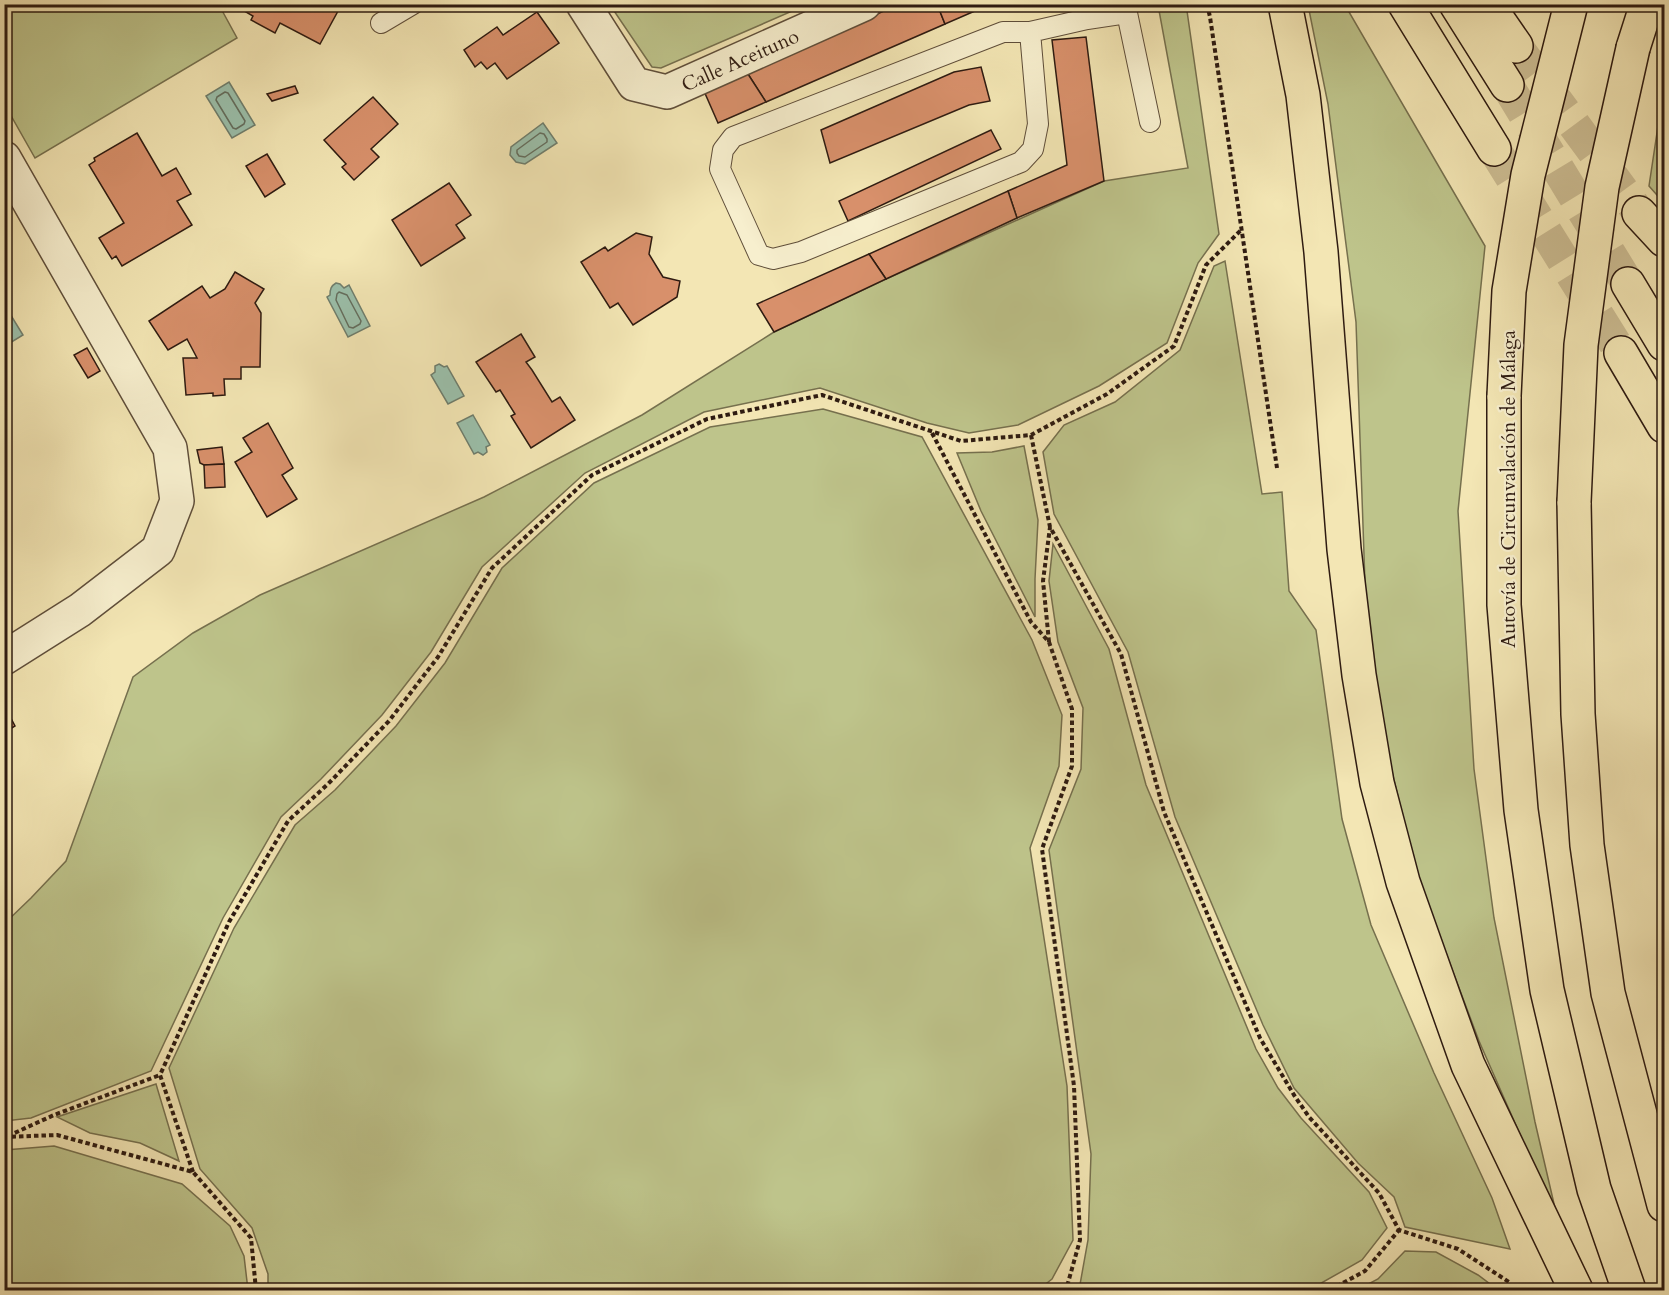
<svg xmlns="http://www.w3.org/2000/svg" width="1669" height="1295" font-family="Cardo,serif">
	<style>
		.green { fill: #bec48b; stroke: #76704e; stroke-width: 1.5 }
		.water { fill: #9bc0ab; stroke: #6f7e6d; stroke-width: 1.5 }
		.lines { fill: none; stroke-linecap: round; stroke-linejoin: round }
		.shore { stroke: #646e5e; stroke-width: 1.5 }
		.building { fill: #d8906b; stroke: #2e1b11; stroke-width: 1.5 }
		.primary-tunnel { stroke: #ccbd93; stroke-width: 33; stroke-dasharray: 33 16; stroke-linecap: butt }
		.highway-tunnel { stroke: #ccbd93; stroke-width: 33; stroke-dasharray: 33 16; stroke-linecap: butt }
		.lane-casing { stroke: #5f4e3a; stroke-width: 22 }
		.street-casing { stroke: #5f4e3a; stroke-width: 36 }
		.primary-casing { stroke: #2e1b11; stroke-width: 36 }
		.highway-casing { stroke: #2e1b11; stroke-width: 36 }
		.path { stroke: #2e1b11; stroke-width: 4; stroke-dasharray: 4.5 3; stroke-linecap: butt }
		.lane { stroke: #f7efce; stroke-width: 20 }
		.street { stroke: #f7efce; stroke-width: 33 }
		.primary { stroke: #f3e6b4; stroke-width: 33 }
		.highway { stroke: #f3e6b4; stroke-width: 33 }
		.highway-bridge-casing { stroke: #2e1b11; stroke-width: 36; stroke-linecap: butt }
		.highway-bridge { stroke: #f3e6b4; stroke-width: 33 }
		.labels { text-anchor: middle; stroke-width: 4.5; stroke-linejoin: round; paint-order: stroke }
		.street-label { font-size: 20px; fill: #2e1b11; stroke: #f7efce }
	</style>
	<rect width="100%" height="100%" fill="#f3e6b4"/>
	<filter id="stains"><feTurbulence type="fractalNoise" baseFrequency=".00333" numOctaves="4"/><feColorMatrix values="0 0 0 0 .2 0 0 0 0 .09 0 0 0 0 .02 0 0 0 .5 -.17"/></filter>
	<radialGradient id="worn" r=".72"><stop offset=".6" stop-color="#630" stop-opacity="0"/><stop offset="1" stop-color="#630" stop-opacity=".3"/></radialGradient>
	<g class="green">
		<polygon points="794,4 797,9 661,68 652,67 610,5"/>
		<polygon points="4,5 219,5 237,38 35,158 5,105"/>
		<polygon points="1158,5 1185,5 1187,11 1219,234 1198,263 1167,343 1099,386 1018,425 969,433 927,423 820,388 704,412 585,473 482,567 431,652 382,715 321,779 281,817 223,918 151,1071 31,1118 5,1121 5,923 31,898 66,861 133,677 193,633 260,595 484,497 642,415 774,332 886,279 1104,181 1188,168"/>
		<polygon points="1308,5 1345,5 1485,246 1458,511 1474,769 1494,918 1535,1122 1558,1221 1479,1041 1418,879 1387,751 1367,642 1356,322 1328,104"/>
		<polygon points="1664,86 1664,203 1649,186"/>
		<polygon points="1225,261 1262,494 1282,492 1289,591 1316,630 1342,819 1371,925 1434,1073 1492,1198 1510,1249 1405,1227 1394,1197 1358,1163 1294,1088 1263,1025 1175,817 1128,652 1054,514 1043,452 1064,425 1115,402 1180,350 1214,266"/>
		<polygon points="823,409 922,437 1032,640 1062,715 1059,766 1030,848 1067,1086 1073,1240 1052,1279 1038,1290 268,1290 268,1274 252,1228 200,1169 169,1068 234,928 295,825 335,790 396,726 445,663 502,568 594,483 710,427"/>
		<polygon points="1024,446 1038,520 1035,579 1035,617 981,511 957,453 992,452"/>
		<polygon points="1053,544 1109,649 1146,785 1256,1049 1278,1088 1301,1118 1369,1192 1387,1228 1362,1260 1309,1290 1079,1290 1088,1240 1091,1154 1049,850 1081,769 1083,708 1058,642 1049,581"/>
		<polygon points="156,1084 179,1161 140,1143 90,1133 57,1117"/>
		<polygon points="54,1146 182,1184 230,1226 244,1256 248,1290 5,1290 5,1150"/>
		<polygon points="1405,1251 1436,1252 1478,1275 1498,1290 1357,1290 1378,1279"/>
	</g>
	<g class="water">
		<polygon points="229,82 255,125 232,138 206,96"/>
		<polygon points="543,123 557,143 525,164 516,162 510,155 511,147"/>
		<path d="M 336,283 L 340,284 L 344,288 L 349,285 L 370,326 L 348,337 L 327,297 L 330,295 C 330,289 331,286 336,283 Z"/>
		<polygon points="4,304 23,335 5,346 4,346"/>
		<polygon points="439,364 444,367 447,366 464,396 448,404 431,375 435,372 435,366"/>
		<polygon points="473,415 490,445 486,447 487,452 483,455 478,452 474,454 457,423"/>
	</g>
	<g class="lines">
		<g class="shore">
			<polygon points="225,92 228,93 245,121 244,124 236,129 233,128 216,100 217,97"/>
			<polygon points="540,133 544,134 547,139 547,142 525,157 519,156 517,153 517,150"/>
			<polygon points="339,292 347,295 361,321 360,324 353,328 349,327 336,300 337,294"/>
		</g>
	</g>
	<g class="building">
		<polygon points="236,4 325,4 338,11 320,44 280,23 275,33 251,20 253,16 239,8"/>
		<polygon points="900,4 937,4 945,24 766,102 746,71"/>
		<polygon points="937,4 991,4 945,24"/>
		<polygon points="1047,4 1082,4 1082,6 1047,9"/>
		<polygon points="537,12 559,43 507,79 495,63 487,69 481,62 475,67 464,50 497,27 503,35"/>
		<polygon points="1086,37 1104,181 1017,218 1008,191 1067,165 1052,40"/>
		<polygon points="981,67 990,101 969,105 830,163 821,130 954,72"/>
		<polygon points="746,71 766,102 718,123 704,91"/>
		<polygon points="295,86 298,93 272,101 267,94"/>
		<polygon points="373,97 398,124 371,149 379,157 354,180 342,167 346,164 324,140"/>
		<polygon points="991,130 1001,149 848,221 839,201"/>
		<polygon points="137,133 162,176 176,168 191,194 177,201 192,225 122,266 116,256 112,259 99,238 124,223 89,165 95,161 94,158"/>
		<polygon points="267,154 285,184 265,197 246,166"/>
		<polygon points="449,183 471,215 456,225 465,238 421,266 392,220"/>
		<polygon points="1008,191 1017,218 886,279 869,254"/>
		<polygon points="636,233 652,237 649,254 663,277 680,281 677,297 633,325 618,303 610,308 581,262 605,247 608,251"/>
		<polygon points="869,254 886,279 774,332 757,304"/>
		<polygon points="235,272 264,289 255,303 261,313 260,367 241,367 241,379 224,379 225,395 213,396 213,393 186,395 183,358 197,358 187,339 168,350 149,321 202,286 210,298 225,289"/>
		<polygon points="521,334 535,357 526,362 532,370 552,402 560,397 575,420 531,448 511,416 515,414 500,390 496,392 476,362"/>
		<polygon points="87,348 100,371 88,378 74,355"/>
		<polygon points="268,423 293,468 282,475 297,499 267,517 235,462 252,452 243,438"/>
		<polygon points="222,447 224,464 204,465 200,463 197,450"/>
		<polygon points="224,464 225,487 205,488 204,465"/>
		<polygon points="4,705 15,726 4,733"/>
	</g>
	<g class="lines">
		<g class="primary-tunnel">
			<polyline points="1507,85 1628,284"/>
			<polyline points="1494,149 1621,353"/>
		</g>
		<polyline class="highway-tunnel" points="1516,46 1639,213"/>
		<g class="lane-casing">
			<g id="lane">
				<polyline points="1122,4 1127,13 1150,122"/>
				<polyline points="381,23 413,4"/>
				<polyline points="1030,32 1038,124 1033,149 1021,162 801,252 773,259 759,255 720,169 723,150 733,137 1003,32 1030,32 1087,19 1127,13"/>
			</g>
		</g>
		<g class="street-casing">
			<g id="street">
				<polyline points="583,4 634,84 667,92 864,4"/>
				<polyline points="4,158 170,448 177,501 158,550 80,610 4,658"/>
			</g>
		</g>
		<g class="primary-casing">
			<g id="primary">
				<polyline points="1405,4 1494,149"/>
				<polyline points="1456,4 1507,85"/>
				<polyline points="1628,284 1664,344"/>
				<polyline points="1621,353 1664,426"/>
			</g>
		</g>
		<g class="highway-casing">
			<g id="highway">
				<polyline points="1285,4 1303,95 1321,252 1344,549 1359,675 1377,783 1403,882 1468,1065 1576,1290"/>
				<polyline points="1487,4 1516,46"/>
				<polyline points="1633,48 1647,4"/>
				<polyline points="1639,213 1664,240"/>
				<polyline points="1504,396 1504,605 1521,810 1547,990 1594,1189 1629,1290"/>
				<polyline points="1574,502 1578,714 1587,845 1608,993 1664,1205"/>
			</g>
		</g>
		<g class="path">
			<polyline points="1207,4 1210,17 1277,468"/>
			<polyline points="932,433 1031,622 1049,642 1072,709 1072,766 1042,849 1074,1086 1080,1240 1066,1290"/>
			<polyline points="1031,435 1050,527 1121,654 1164,812 1260,1038 1294,1095 1309,1117 1379,1193 1399,1230 1458,1249 1509,1282 1513,1290"/>
			<polyline points="1049,642 1043,581 1050,527"/>
			<polyline points="8,1136 54,1115 160,1075"/>
			<polyline points="4,1137 57,1135 193,1172 251,1238 256,1290"/>
			<polyline points="193,1172 160,1075 229,922 288,821 328,784 389,721 438,657 492,568 592,475 707,419 822,395 961,441 1031,435 1107,394 1174,346 1206,265 1241,230"/>
			<polyline points="1330,1290 1365,1271 1399,1230"/>
		</g>
		<use href="#lane" class="lane"/>
		<use href="#street" class="street"/>
		<use href="#primary" class="primary"/>
		<use href="#highway" class="highway"/>
		<g class="highway-bridge-casing">
			<g id="highway-bridge">
				<polyline points="1504,396 1509,291 1528,175 1571,4"/>
				<polyline points="1574,502 1581,345 1602,187 1633,48"/>
			</g>
		</g>
		<use href="#highway-bridge" class="highway-bridge"/>
	</g>
	<g class="labels">
		<g class="street-label">
			<text transform="translate(740 60) rotate(-24)" y="7">Calle Aceituno</text>
			<text transform="translate(1508 489) rotate(-90)" y="7">Autovía de Circunvalación de Málaga</text>
		</g>
	</g>
	<rect width="1669" height="1295" fill="none" stroke="#f3e6b4" stroke-width="24"/>
	<rect x="6" y="6" width="1657" height="1283" fill="none" stroke="#2e1b11" stroke-width="3"/>
	<rect x="12" y="12" width="1645" height="1271" fill="none" stroke="#2e1b11" stroke-width="1.5"/>
	<rect width="100%" height="100%" filter="url(#stains)"/>
	<rect width="100%" height="100%" fill="url(#worn)"/>
</svg>
